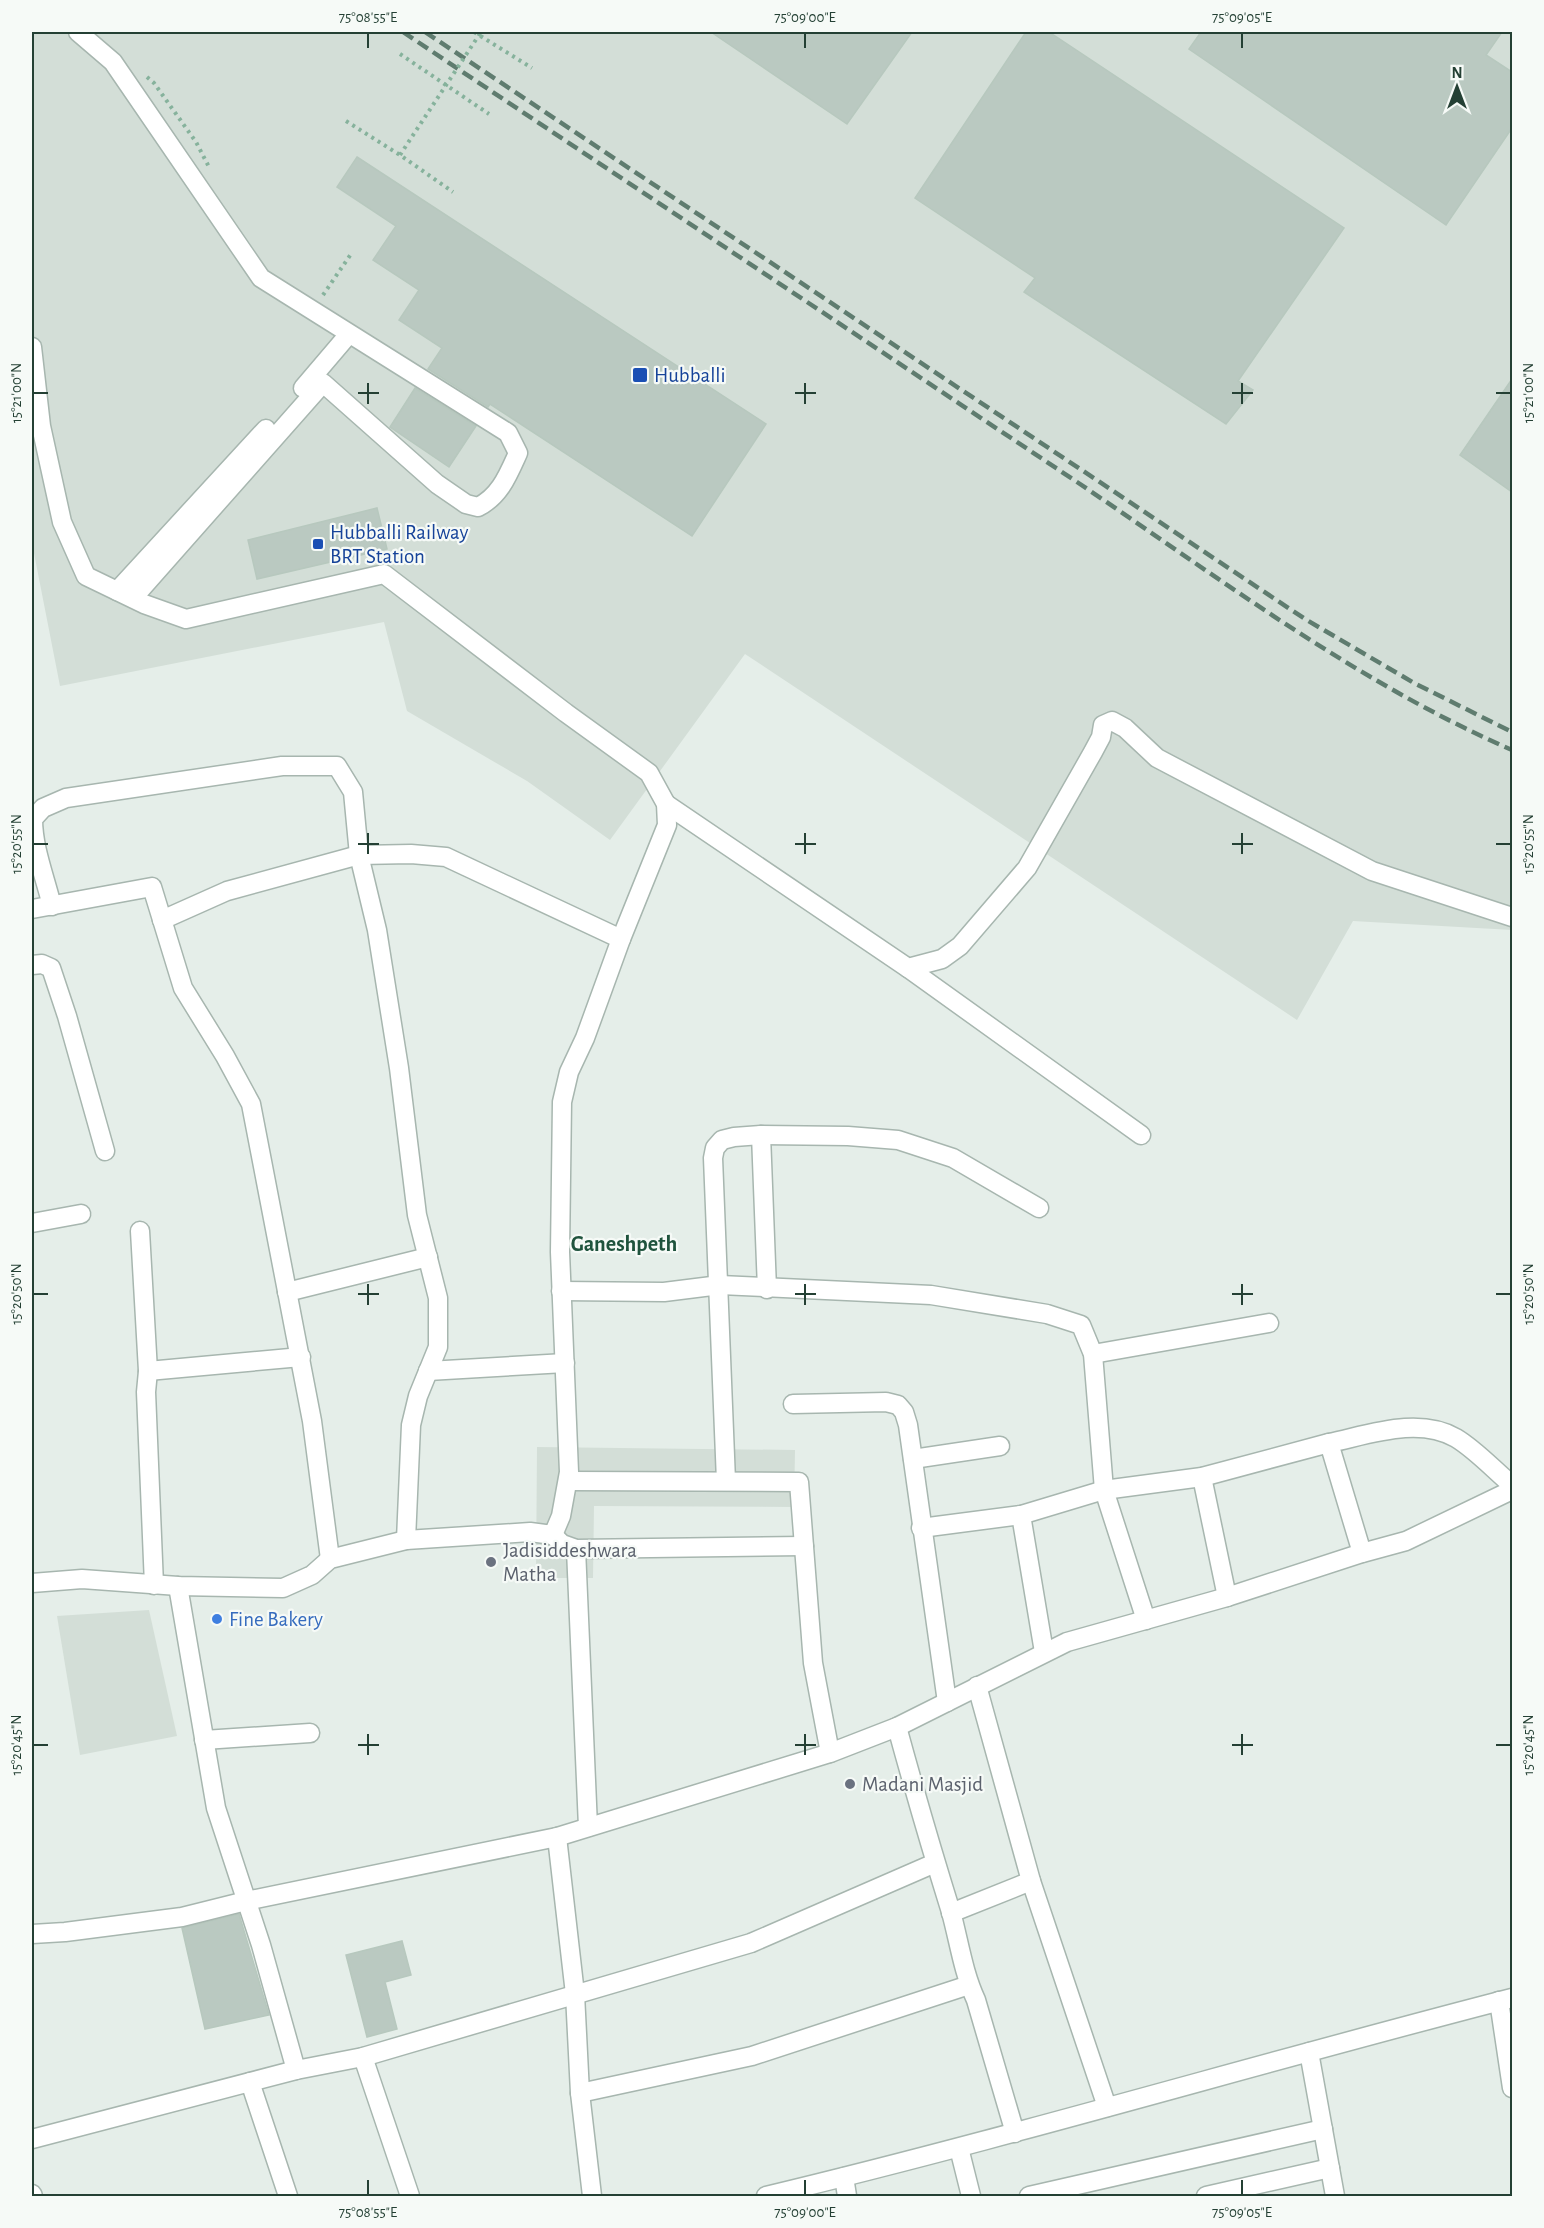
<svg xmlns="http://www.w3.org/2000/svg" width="1544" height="2228" font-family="'Alegreya Sans',sans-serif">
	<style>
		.built { fill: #d3ded7 }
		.building { fill: #bac9c1; stroke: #b7c8be; stroke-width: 1.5 }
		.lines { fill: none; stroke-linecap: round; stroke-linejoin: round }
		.minor-casing { stroke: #a7b6af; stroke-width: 21 }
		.path { stroke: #86b29c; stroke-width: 4; stroke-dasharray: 3 4.5; stroke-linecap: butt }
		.minor { stroke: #fff; stroke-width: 18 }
		.rail { stroke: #5f7c6f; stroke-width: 4.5; stroke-dasharray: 12 6; stroke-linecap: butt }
		.path-bridge { stroke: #86b29c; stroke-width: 4; stroke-dasharray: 3 4.5; stroke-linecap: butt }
		.ticks { fill: none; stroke: #244034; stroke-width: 2 }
		.transit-dot { fill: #1a4fb4; stroke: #f6faf7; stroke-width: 2 }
		.worship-dot { fill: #6b7280; stroke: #f6faf7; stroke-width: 2 }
		.shop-dot { fill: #3f7fe0; stroke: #f6faf7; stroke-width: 2 }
		.labels { text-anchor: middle; stroke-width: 4.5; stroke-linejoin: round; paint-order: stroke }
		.transit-label { font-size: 21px; fill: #164399; stroke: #f6faf7; text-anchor: start }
		.worship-label { font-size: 21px; fill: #5b616d; stroke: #f6faf7; text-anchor: start }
		.shop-label { font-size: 21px; fill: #366cbe; stroke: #f6faf7; text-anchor: start }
		.neighbourhood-label { font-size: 22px; font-weight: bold; fill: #1f533d; stroke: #f6faf7 }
		.neatline { fill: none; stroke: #244034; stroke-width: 2 }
		.ticks-label { font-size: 15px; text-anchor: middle; fill: #244034 }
	</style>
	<rect width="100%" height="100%" fill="#e5eee9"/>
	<g class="built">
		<polygon points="32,32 1512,32 1512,930 1353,921 1297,1020 745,654 610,840 527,781 407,711 384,622 60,686 32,543"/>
		<polygon points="537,1447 795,1450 794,1507 594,1506 593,1578 536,1578"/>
		<polygon points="149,1610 177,1736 80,1755 57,1616"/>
	</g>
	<g class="building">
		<polygon points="711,32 912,32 847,124"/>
		<polygon points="1026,32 1049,32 1344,228 1238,381 1253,390 1226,424 1024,292 1035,278 915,198"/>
		<polygon points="1201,32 1502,32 1486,55 1512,72 1512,128 1446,225 1189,49"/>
		<polygon points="357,157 766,424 692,536 490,404 488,407 428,369 442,348 399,320 419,290 373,260 396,226 337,187"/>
		<polygon points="1512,379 1512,492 1460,455"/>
		<polygon points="415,388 476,426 449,467 390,427"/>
		<polygon points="377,508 387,549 257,579 248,540"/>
		<polygon points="239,1914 269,2015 205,2029 182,1928"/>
		<polygon points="402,1941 411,1975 385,1982 397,2029 367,2037 346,1955"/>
	</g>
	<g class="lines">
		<g class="minor-casing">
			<g id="minor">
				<path d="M 78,32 L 113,62 L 261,278 L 508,433 L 518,453 C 508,475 500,496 478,507 L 466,504 L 437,484 L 323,383 L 133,598"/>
				<polyline points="32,347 41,426 62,522 86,576 144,604 186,619 384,574 566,713 649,773 666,804 667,825 621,939 585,1038 569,1072 562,1102 560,1252 569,1472 561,1516 553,1535 530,1532 406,1540 330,1559 312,1575 283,1588 178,1586 82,1579 32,1583"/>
				<polyline points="303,388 349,334"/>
				<polyline points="117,591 266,429"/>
				<polyline points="666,804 908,968 942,959 960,946 1027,868 1093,752 1101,737 1103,725 1112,721 1125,728 1157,758 1372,871 1512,917"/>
				<path d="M 52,906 C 45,877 33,848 33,819 L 43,808 L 66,798 L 282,766 L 337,766 L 353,792 L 359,855 L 377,930 L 399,1068 L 417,1215 L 438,1298 L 438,1347 L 418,1396 L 411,1425 L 406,1540"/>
				<polyline points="32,909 152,887 183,988 225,1056 251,1104 312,1421 330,1559"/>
				<polyline points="162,920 227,891 359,855 411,854 446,857 621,939"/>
				<polyline points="32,965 42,964 51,968 67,1016 105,1151"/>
				<polyline points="908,968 1141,1135"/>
				<polyline points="761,1135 767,1289"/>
				<polyline points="32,1223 81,1214"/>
				<polyline points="140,1231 148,1371 146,1392 154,1585"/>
				<polyline points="561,1291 664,1292 720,1285 931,1295 1047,1314 1081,1325 1093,1354 1104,1490 1146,1620"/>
				<polyline points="287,1292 428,1257"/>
				<polyline points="1093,1354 1269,1323"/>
				<polyline points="148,1371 301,1357"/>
				<polyline points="428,1371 565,1363"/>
				<polyline points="793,1404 886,1402 898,1405 904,1412 908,1425 947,1702"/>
				<path d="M 1329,1443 C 1368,1435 1418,1416 1456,1438 C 1476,1450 1494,1470 1512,1485"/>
				<polyline points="913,1459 1000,1446"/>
				<polyline points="1202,1477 1227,1597"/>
				<polyline points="569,1481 799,1482 813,1663 830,1753"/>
				<polyline points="726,1481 713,1158 715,1148 722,1140 734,1137 761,1135 848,1136 898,1140 953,1158 1039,1208"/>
				<polyline points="1021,1515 1044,1652"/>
				<polyline points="921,1528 1021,1515 1104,1490 1202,1477 1329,1443 1362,1553"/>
				<polyline points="553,1535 562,1544 576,1549 804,1546"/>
				<polyline points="576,1549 588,1827"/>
				<polyline points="178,1586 216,1808 261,1945 296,2070"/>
				<polyline points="977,1686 1031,1881 1107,2107"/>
				<path d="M 897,1727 C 914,1789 932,1851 951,1912 C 959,1941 963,1972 976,2000 L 1015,2133"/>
				<polyline points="204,1740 310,1733"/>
				<polyline points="557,1837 575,1994 580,2093 592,2196"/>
				<polyline points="951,1913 1031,1881"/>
				<polyline points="32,1934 65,1932 182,1917 246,1901 557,1837 830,1753 897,1727 1067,1642 1227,1597 1362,1553 1406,1541 1512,1490"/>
				<polyline points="1499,2001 1512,2088"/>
				<polyline points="1309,2052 1335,2196"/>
				<polyline points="363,2057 410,2196"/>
				<polyline points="250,2082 288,2196"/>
				<polyline points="580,2093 752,2056 969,1985"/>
				<polyline points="32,2139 296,2070 363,2057 751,1943 935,1863"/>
				<polyline points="959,2148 971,2196"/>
				<polyline points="844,2177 847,2196"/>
				<polyline points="32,2194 33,2196"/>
				<path d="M 766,2196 C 1016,2136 1263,2062 1512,1998"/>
				<polyline points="1029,2196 1323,2129"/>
				<polyline points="1206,2196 1330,2168"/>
			</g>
		</g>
		<g class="path">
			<polyline points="474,32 532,68"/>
			<polyline points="400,54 489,114"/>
			<polyline points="147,77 154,83 196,142 209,167"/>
			<polyline points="346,121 400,155 453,192"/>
			<polyline points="323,295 351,254"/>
		</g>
		<use href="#minor" class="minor"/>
		<g class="rail">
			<path d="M 403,32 C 627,182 852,332 1077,482 C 1218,577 1356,682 1512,750"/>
			<polyline points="425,32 1305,619 1414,683 1512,732"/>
		</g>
		<polyline class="path-bridge" points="400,155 481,32"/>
	</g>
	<path class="ticks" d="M 368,33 L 368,48M 805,33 L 805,48M 1242,33 L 1242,48M 368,383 L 368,404M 805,383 L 805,404M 1242,383 L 1242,404M 33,393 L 48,393M 358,393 L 379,393M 795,393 L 816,393M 1232,393 L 1253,393M 1496,393 L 1511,393M 368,833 L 368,854M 805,833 L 805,854M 1242,833 L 1242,854M 33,844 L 48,844M 358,844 L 379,844M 795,844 L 816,844M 1232,844 L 1253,844M 1496,844 L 1511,844M 368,1284 L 368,1305M 805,1284 L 805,1305M 1242,1284 L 1242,1305M 33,1294 L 48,1294M 358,1294 L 379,1294M 795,1294 L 816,1294M 1232,1294 L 1253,1294M 1496,1294 L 1511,1294M 368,1734 L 368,1755M 805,1734 L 805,1755M 1242,1734 L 1242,1755M 33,1745 L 48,1745M 358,1745 L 379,1745M 795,1745 L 816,1745M 1232,1745 L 1253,1745M 1496,1745 L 1511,1745M 368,2180 L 368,2195M 805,2180 L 805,2195M 1242,2180 L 1242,2195"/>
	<g class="transit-dot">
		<rect x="632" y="367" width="16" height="16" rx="3"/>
		<rect x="312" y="538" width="12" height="12" rx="3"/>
	</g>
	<g class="worship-dot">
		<circle cx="491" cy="1562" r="6"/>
		<circle cx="850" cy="1784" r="6"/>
	</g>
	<circle class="shop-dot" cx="217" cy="1619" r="6"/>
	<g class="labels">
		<g class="transit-label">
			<text x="654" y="382">Hubballi</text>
			<text x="330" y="539">Hubballi Railway<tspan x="330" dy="24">BRT Station</tspan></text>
		</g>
		<g class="worship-label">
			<text x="503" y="1557">Jadisiddeshwara<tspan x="503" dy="24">Matha</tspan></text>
			<text x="862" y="1791">Madani Masjid</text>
		</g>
		<g class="shop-label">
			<text x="229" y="1626">Fine Bakery</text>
		</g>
		<g class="neighbourhood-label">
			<text x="624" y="1251">Ganeshpeth</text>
		</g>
	</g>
	<rect width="1544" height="2228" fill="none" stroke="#f6faf7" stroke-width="66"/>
	<g transform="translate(1457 87)" stroke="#f6faf7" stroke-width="4.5" paint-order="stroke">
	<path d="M0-4.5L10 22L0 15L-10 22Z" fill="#244034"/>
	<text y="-9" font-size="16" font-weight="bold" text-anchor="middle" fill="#244034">N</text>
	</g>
	<rect x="33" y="33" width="1478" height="2162" class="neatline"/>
	<g class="ticks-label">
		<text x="368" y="22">75°08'55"E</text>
		<text x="805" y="22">75°09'00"E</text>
		<text x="1242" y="22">75°09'05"E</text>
		<text transform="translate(16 393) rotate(-90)" y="5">15°21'00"N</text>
		<text transform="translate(1528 393) rotate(-90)" y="5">15°21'00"N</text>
		<text transform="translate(16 844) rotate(-90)" y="5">15°20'55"N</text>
		<text transform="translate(1528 844) rotate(-90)" y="5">15°20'55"N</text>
		<text transform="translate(16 1294) rotate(-90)" y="5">15°20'50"N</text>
		<text transform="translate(1528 1294) rotate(-90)" y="5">15°20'50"N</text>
		<text transform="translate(16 1745) rotate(-90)" y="5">15°20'45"N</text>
		<text transform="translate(1528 1745) rotate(-90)" y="5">15°20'45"N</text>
		<text x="368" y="2217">75°08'55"E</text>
		<text x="805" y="2217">75°09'00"E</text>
		<text x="1242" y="2217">75°09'05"E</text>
	</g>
</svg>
